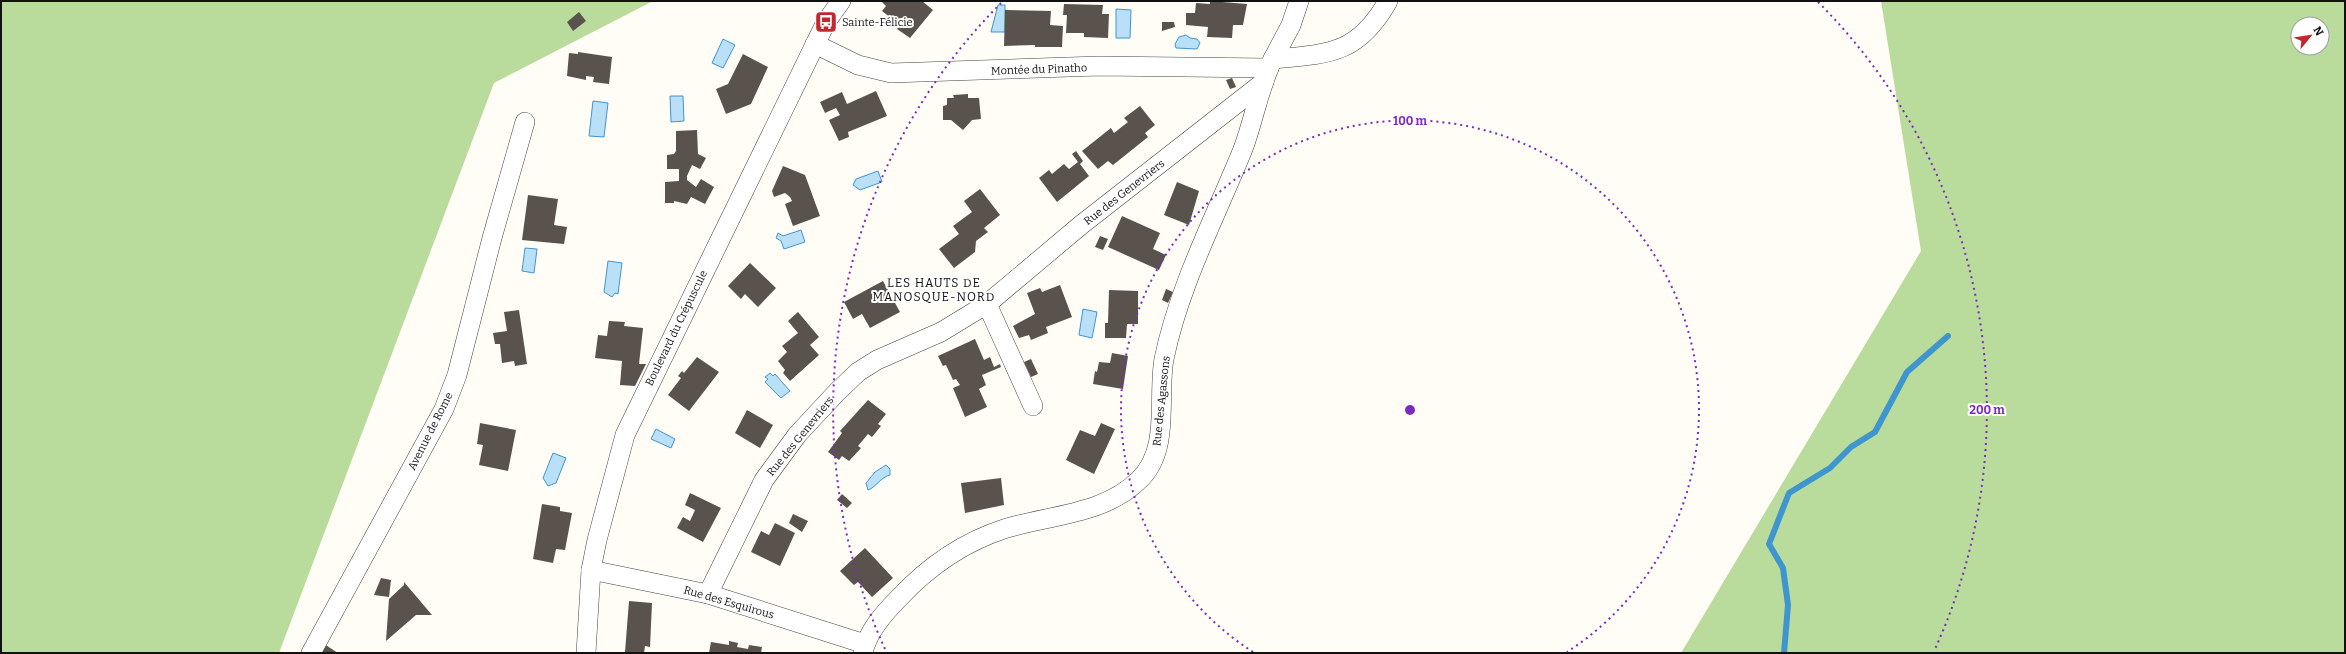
<svg xmlns="http://www.w3.org/2000/svg" width="2346" height="654" font-family="Bitter,serif">
	<style>
		.forest { fill: #b9dc9c; fill-rule: evenodd }
		.water { fill: #b9e0f7; stroke: #3f96cf }
		.lines { fill: none; stroke-linecap: round; stroke-linejoin: round }
		.stream { stroke: #3f96cf; stroke-width: 6 }
		.building { fill: #5a524d }
		.minor-casing { stroke: #444; stroke-width: 20 }
		.minor { stroke: #fff; stroke-width: 19 }
		.ring { fill: none; stroke: #7b2cbf; stroke-width: 2; stroke-dasharray: 2 4 }
		.labels { text-anchor: middle; stroke-width: 4; stroke-linejoin: round; paint-order: stroke }
		.poi-label { font-size: 11px; fill: #111; stroke: #fff; text-anchor: start }
		.street-label { font-size: 11px; fill: #111; stroke: #fff }
		.neighbourhood-label { font-size: 12px; letter-spacing: 1px; fill: #111; stroke: #fff }
		.centre { fill: #7b2cbf; stroke: #fff; stroke-width: 2 }
		.ring-label { font-size: 12px; text-anchor: middle; font-weight: bold; fill: #7b2cbf; stroke: #fff; stroke-width: 4; stroke-linejoin: round; paint-order: stroke }
	</style>
	<rect width="100%" height="100%" fill="#fffdf5"/>
	<g class="forest">
		<polygon points="1,1 653,1 494,83 279,653 1,653"/>
		<path d="M 1881,1 L 2345,1 L 2345,653 L 1681,653 L 1921,251 ZM 2298,24 L 2322,24 L 2322,48 L 2298,48 Z"/>
	</g>
	<g class="water">
		<polygon points="998,5 1005,5 1005,32 991,32"/>
		<polygon points="1116,9 1131,10 1130,38 1116,38"/>
		<polygon points="1186,35 1190,38 1197,39 1200,43 1197,49 1176,48 1175,44 1179,37"/>
		<polygon points="723,39 735,45 723,68 712,63"/>
		<polygon points="670,96 683,96 684,121 671,122"/>
		<polygon points="593,101 608,103 604,137 589,136"/>
		<polygon points="878,171 882,182 860,190 853,185 856,179"/>
		<polygon points="801,230 805,242 784,249 781,241 776,238 778,233 783,236"/>
		<polygon points="525,248 537,249 534,273 522,271"/>
		<polygon points="608,261 622,263 618,294 615,293 612,297 604,292"/>
		<polygon points="1083,309 1097,312 1092,338 1079,335"/>
		<polygon points="770,373 773,376 775,374 790,391 781,398 765,382 768,379 765,377"/>
		<polygon points="656,429 675,439 671,448 651,439"/>
		<polygon points="553,453 566,458 556,483 548,486 543,478"/>
		<path d="M 886,465 L 890,469 L 890,475 C 881,477 875,488 868,490 L 866,483 L 875,472 Z"/>
	</g>
	<g class="lines">
		<polyline class="stream" points="1784,653 1788,605 1783,568 1769,544 1789,493 1830,468 1851,447 1875,432 1907,372 1948,336"/>
	</g>
	<g class="building">
		<polygon points="881,1 922,1 933,10 910,38 897,29 900,25 882,11 886,6"/>
		<polygon points="1210,1 1247,4 1243,25 1233,25 1232,38 1207,37 1208,27 1186,25 1186,13 1195,13 1196,3 1210,4"/>
		<polygon points="1064,4 1103,5 1102,14 1109,14 1108,38 1084,37 1084,33 1066,33 1067,15 1063,15"/>
		<polygon points="1005,10 1051,11 1050,25 1063,26 1062,47 1035,47 1035,45 1004,46"/>
		<polygon points="579,12 586,21 573,31 567,22"/>
		<polygon points="1162,22 1174,22 1175,27 1162,31"/>
		<polygon points="578,52 612,57 609,84 593,82 594,77 586,76 586,80 567,76 569,53 578,54"/>
		<polygon points="743,54 768,67 751,104 726,114 716,89 728,84"/>
		<polygon points="1232,78 1236,87 1230,89 1226,80"/>
		<polygon points="876,91 887,116 848,132 849,137 839,141 829,120 840,115 836,108 825,113 820,102 842,92 847,104"/>
		<polygon points="968,94 968,98 979,98 981,119 972,120 963,130 951,120 943,120 943,106 947,105 947,98 954,98 953,95"/>
		<polygon points="1140,106 1155,125 1145,133 1148,137 1113,165 1108,161 1098,169 1082,151 1111,128 1114,133 1128,122 1124,118"/>
		<polygon points="697,130 698,154 706,158 700,169 692,165 687,176 687,180 696,187 701,179 714,187 705,204 691,197 687,204 674,201 674,203 665,203 665,182 679,181 679,169 667,169 667,155 674,154 676,151 676,131"/>
		<polygon points="1076,151 1083,161 1080,164 1089,176 1057,202 1039,178 1049,170 1052,174 1064,164 1069,169 1078,162 1072,154"/>
		<polygon points="783,166 805,175 820,216 793,226 785,204 792,201 790,197 785,193 774,197 772,191"/>
		<polygon points="1177,182 1199,191 1189,225 1164,215"/>
		<polygon points="980,189 1000,215 984,228 988,232 976,241 975,252 954,268 939,249 959,234 953,226 972,212 964,201"/>
		<polygon points="528,195 558,199 554,225 567,227 564,244 522,240"/>
		<polygon points="1122,216 1160,233 1153,249 1166,255 1159,270 1108,247"/>
		<polygon points="1100,236 1108,239 1103,250 1095,247"/>
		<polygon points="750,263 776,288 758,307 745,294 741,299 728,286"/>
		<polygon points="883,281 900,312 870,328 862,314 853,319 844,302"/>
		<polygon points="1060,285 1072,317 1046,327 1048,333 1031,340 1029,335 1019,338 1013,326 1035,314 1027,293 1040,288 1042,292"/>
		<polygon points="1166,289 1173,292 1168,303 1162,300"/>
		<polygon points="1109,290 1138,291 1138,324 1127,324 1126,338 1105,338 1105,323 1108,323"/>
		<polygon points="519,310 527,364 515,366 514,361 502,363 500,344 495,344 493,333 507,331 504,312"/>
		<polygon points="798,312 819,337 810,345 819,355 790,381 783,373 785,370 778,361 787,352 782,346 798,333 788,321"/>
		<polygon points="609,321 625,322 624,326 643,328 639,364 646,364 635,386 620,385 622,361 595,358 598,335 607,336"/>
		<polygon points="975,339 984,360 990,357 994,367 1000,364 1001,367 982,375 986,385 979,389 987,407 965,417 953,388 960,385 956,379 953,380 946,365 943,366 938,356"/>
		<polygon points="1112,353 1128,356 1123,389 1093,384 1095,371 1097,372 1099,362 1110,363"/>
		<polygon points="697,357 719,372 689,411 668,395 681,378 678,376 682,371 684,373"/>
		<polygon points="1031,359 1038,374 1031,377 1024,362"/>
		<polygon points="868,400 886,414 878,424 881,426 872,437 868,434 858,446 861,448 849,461 842,456 839,460 828,452 842,433 840,431"/>
		<polygon points="747,410 773,425 760,448 735,433"/>
		<polygon points="480,423 516,430 508,471 479,465 483,445 477,444"/>
		<polygon points="1101,423 1115,429 1094,474 1066,460 1080,430 1095,436"/>
		<polygon points="1001,478 1004,505 965,513 961,483"/>
		<polygon points="690,493 721,508 703,542 677,528 683,517 690,521 695,510 685,505"/>
		<polygon points="842,494 852,503 847,508 837,500"/>
		<polygon points="542,504 560,507 560,511 572,513 565,550 556,549 553,563 533,559"/>
		<polygon points="793,514 808,521 802,532 789,523"/>
		<polygon points="775,523 795,533 780,566 751,552 761,531 769,535"/>
		<polygon points="865,548 893,578 872,597 858,582 854,585 840,571"/>
		<polygon points="381,578 391,580 389,597 374,595"/>
		<polygon points="404,582 432,615 416,615 386,641 389,599 404,585"/>
		<polygon points="629,601 652,603 650,647 645,646 644,653 625,652"/>
		<polygon points="729,641 738,643 737,647 748,649 749,645 762,647 761,653 709,653 711,642 729,645"/>
		<polygon points="324,644 338,653 319,653"/>
	</g>
	<g class="lines">
		<g class="minor-casing">
			<g id="minor">
				<polyline points="815,44 858,65 891,73 1099,66 1269,68"/>
				<polyline points="1273,59 1291,25 1299,1"/>
				<polyline points="987,304 1033,406"/>
				<polyline points="591,570 708,594 865,644"/>
				<polyline points="708,594 764,480 797,435 837,392 858,372 877,360 941,332 987,304 1081,225 1264,82"/>
				<polyline points="311,653 444,409 457,375 492,238 525,122"/>
				<polyline points="586,653 591,570 597,540 625,435 826,22 841,1"/>
				<path d="M 863,653 C 867,632 884,613 899,598 C 928,567 964,542 1004,529 C 1048,515 1104,515 1139,480 C 1171,450 1157,398 1164,359 C 1179,286 1215,218 1243,149 C 1254,120 1259,87 1273,59 C 1330,54 1358,54 1388,1"/>
			</g>
		</g>
		<use href="#minor" class="minor"/>
	</g>
	<g class="ring">
		<path d="M1253 652A289 289 0 1 1 1567 652"/>
		<path d="M885 649A577 577 0 0 1 1002 2M1818 2A577 577 0 0 1 1935 649"/>
	</g>
	<defs>
		<g id="bus-square" transform="scale(1.15)"><rect x="-9" y="-9" width="18" height="18" rx="4" fill="#c4262e" stroke="#fff"/><path d="M-5-6H5V4H4V6H2V4H-2V6H-4V4H-5ZM-3.5-4V0h7V-4ZM-3.5 1.2v1.5H-2V1.2ZM2 1.2v1.5H3.5V1.2Z" fill="#fff"/></g>
	</defs>
	<g fill-rule="evenodd">
		<use href="#bus-square" x="826" y="22"/>
	</g>
	<g class="labels">
		<g class="poi-label">
			<text x="842" y="26">Sainte-Félicie</text>
		</g>
		<g class="street-label">
			<text transform="translate(1039 69) rotate(-2)" y="4">Montée du Pinatho</text>
			<text transform="translate(1124 192) rotate(-38)" y="4">Rue des Genevriers</text>
			<text transform="translate(676 328) rotate(-64)" y="4">Boulevard du Crépuscule</text>
			<text transform="translate(1161 401) rotate(-84)" y="4">Rue des Agassons</text>
			<text transform="translate(430 431) rotate(-63)" y="4">Avenue de Rome</text>
			<text transform="translate(800 436) rotate(-51)" y="4">Rue des Genevriers</text>
			<text transform="translate(729 602) rotate(16)" y="4">Rue des Esquirous</text>
		</g>
		<g class="neighbourhood-label">
			<text x="934" y="287">LES HAUTS DE<tspan x="934" dy="14">MANOSQUE-NORD</tspan></text>
		</g>
	</g>
	<circle cx="1410" cy="410" r="6" class="centre"/>
	<g class="ring-label">
		<text x="1410" y="125">100 m</text>
		<text x="1987" y="414">200 m</text>
	</g>
	<rect width="2346" height="654" fill="none" stroke="#111111" stroke-width="4"/>
	<g transform="translate(2310 36) rotate(60)"><circle r="19" fill="#ffffff" stroke="#a0a0a0"/>
	<path d="M0-3L7 15L0 10L-7 15Z" fill="#c4262e"/>
	<text y="-6" font-size="11" font-weight="bold" text-anchor="middle" fill="#111111">N</text>
	</g>
</svg>
